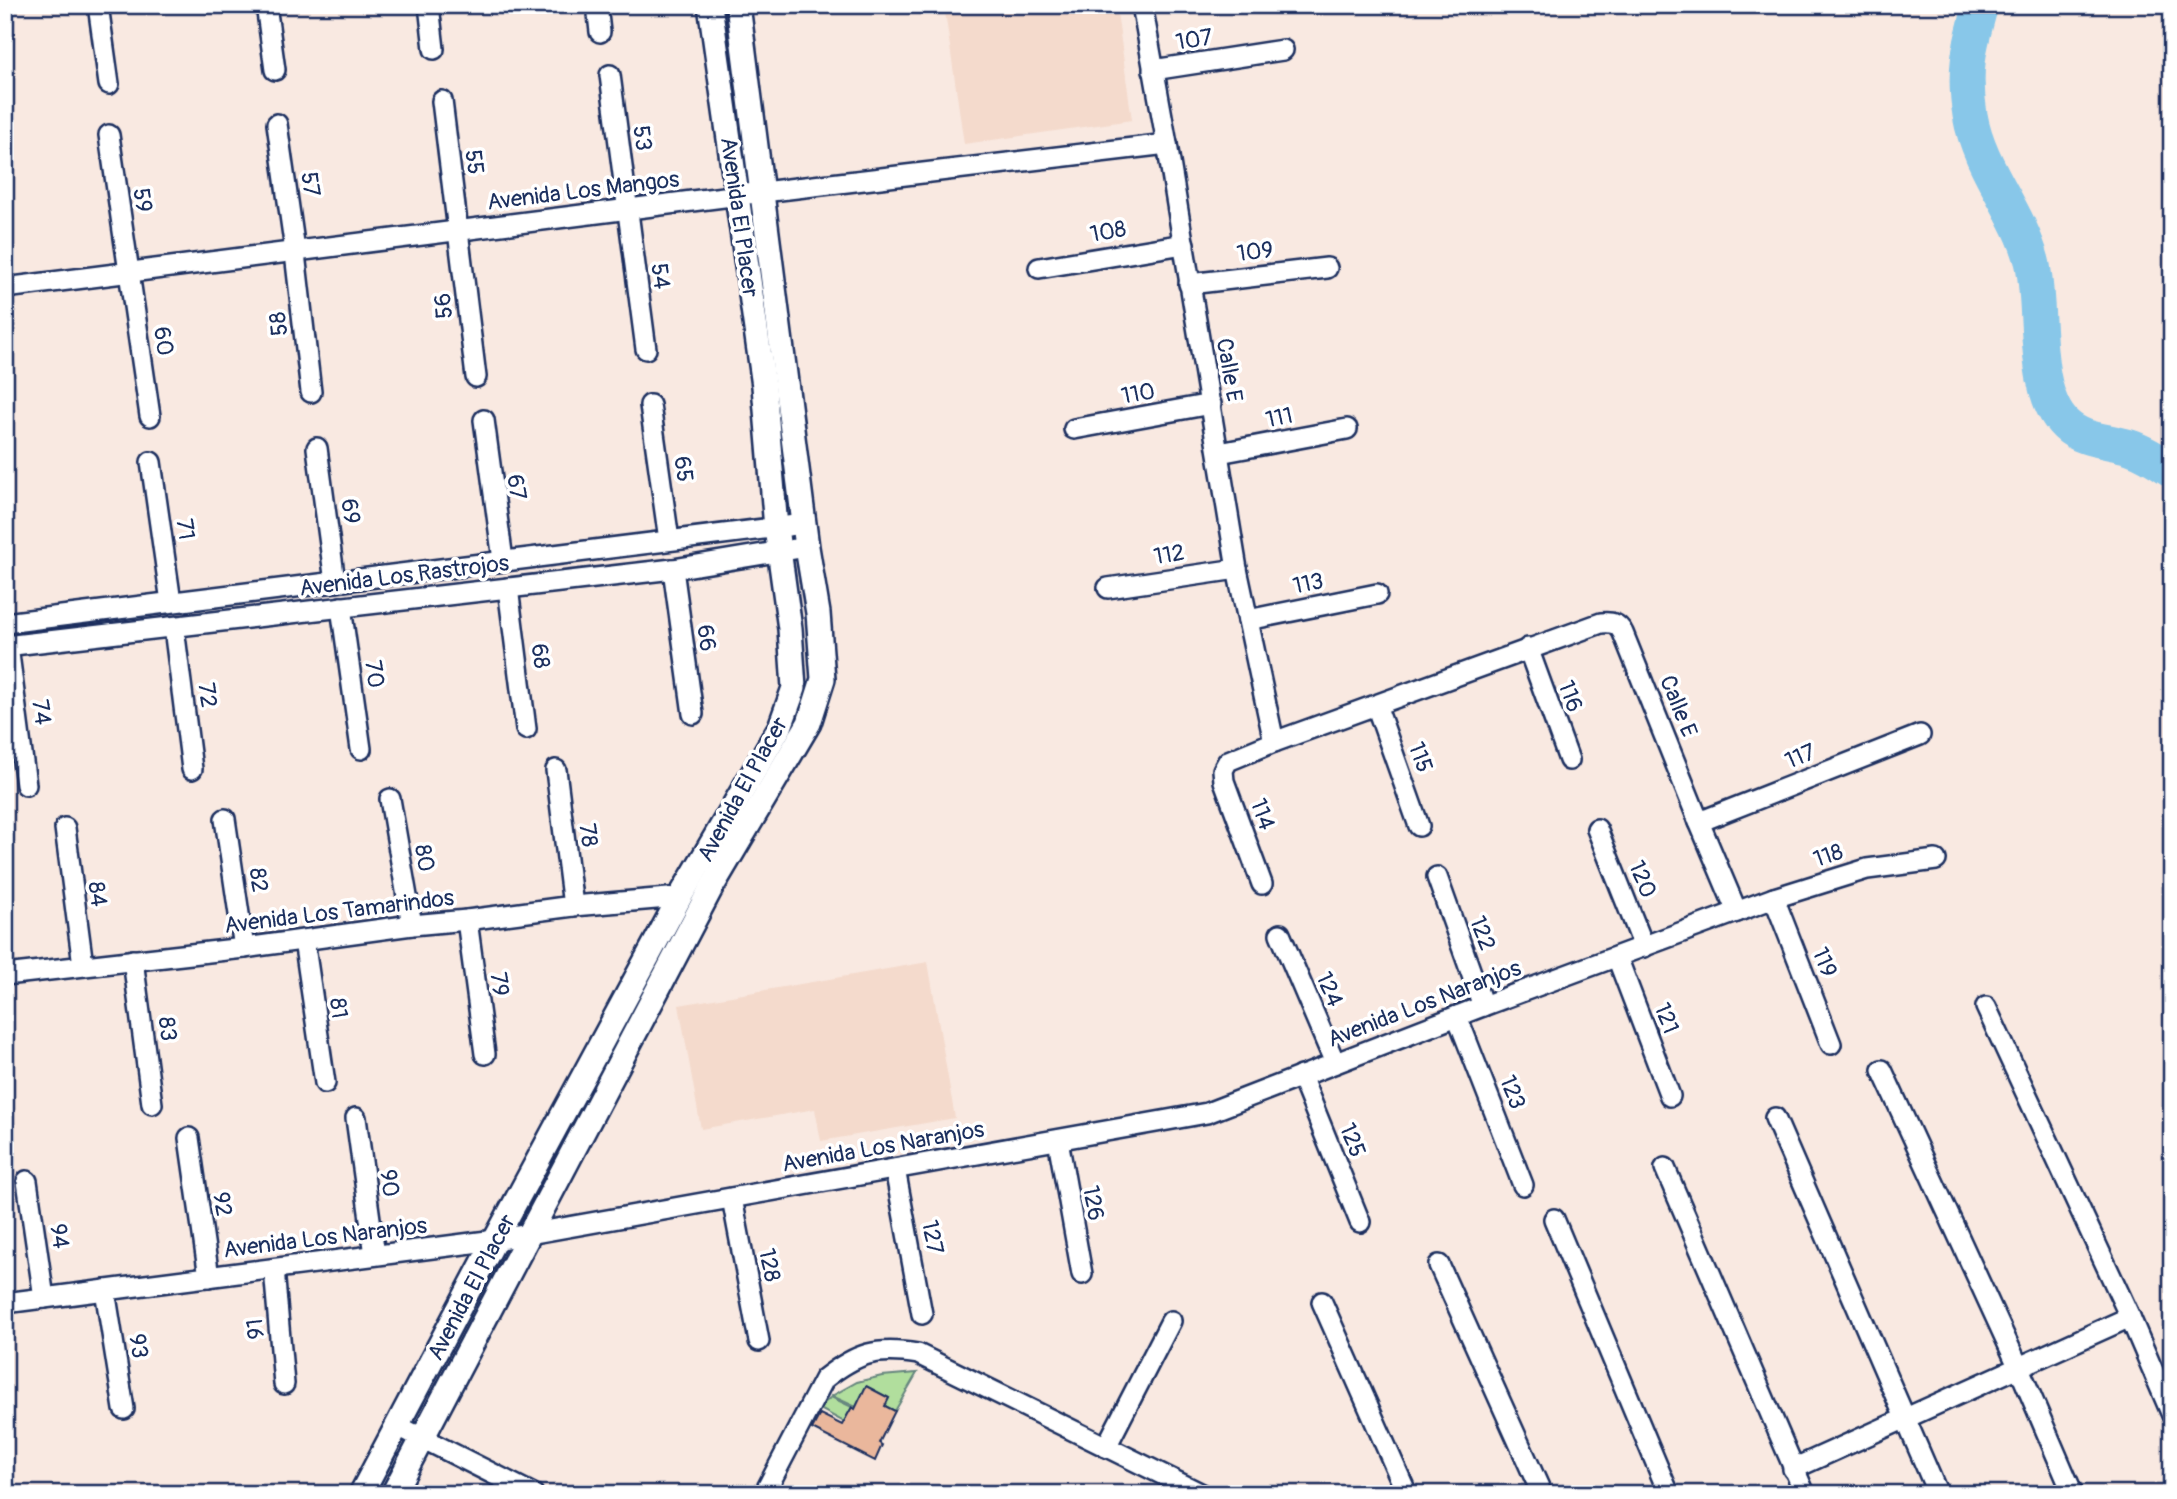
<svg xmlns="http://www.w3.org/2000/svg" width="2177" height="1499" font-family="Pangolin,sans-serif">
	<style>
		.built { fill: #f4dacc }
		.green { fill: #b1de9d; stroke: #66867e; stroke-width: 2 }
		.lines { fill: none; stroke-linecap: round; stroke-linejoin: round }
		.river { stroke: #88c7e9; stroke-width: 35 }
		.building { fill: #eab79c; stroke: #1b2f5e; stroke-width: 2 }
		.minor-casing { stroke: #1b2f5e; stroke-width: 24 }
		.tertiary-casing { stroke: #1b2f5e; stroke-width: 28 }
		.minor { stroke: #fff; stroke-width: 19 }
		.tertiary { stroke: #fff; stroke-width: 23 }
		.labels { text-anchor: middle; stroke-width: 7; stroke-linejoin: round; paint-order: stroke }
		.street-label { font-size: 23px; fill: #1b2f5e; stroke: #fff }
	</style>
	<rect width="100%" height="100%" fill="#f9e9e1"/>
	<filter id="ink" filterUnits="userSpaceOnUse"><feTurbulence type="fractalNoise" baseFrequency=".0143" numOctaves="2"/><feDisplacementMap in="SourceGraphic" scale="14" xChannelSelector="R" yChannelSelector="G"/><feConvolveMatrix kernelMatrix="1 2 1 2 8 2 1 2 1" color-interpolation-filters="sRGB"/></filter>
	<g filter="url(#ink)">
		<g class="built">
			<polygon points="944,5 1116,5 1132,120 964,144"/>
			<polygon points="928,962 955,1118 821,1141 815,1109 701,1129 679,1005"/>
		</g>
		<g class="green">
			<polygon points="917,1373 895,1411 885,1406 889,1398 866,1386 856,1407 832,1396 857,1382 882,1376"/>
			<polygon points="831,1397 852,1407 844,1422 820,1409 822,1405"/>
		</g>
		<g class="lines">
			<path class="river" d="M 1981,5 C 1969,47 1963,71 1970,115 C 1979,168 2018,209 2032,261 C 2043,304 2030,392 2066,425 C 2083,441 2108,440 2130,447 C 2145,452 2159,461 2172,470"/>
		</g>
		<polygon class="building" points="866,1386 889,1398 885,1406 895,1411 879,1443 882,1445 875,1461 812,1429 820,1414 842,1425 852,1407 855,1409"/>
		<g class="lines">
			<g class="minor-casing">
				<g id="minor">
					<polyline points="98,5 109,84"/>
					<polyline points="266,5 275,70"/>
					<polyline points="429,5 434,49"/>
					<polyline points="597,5 600,32"/>
					<polyline points="1142,5 1167,144 1237,569 1274,742"/>
					<polyline points="1153,70 1283,50"/>
					<polyline points="610,75 646,349"/>
					<polyline points="442,101 476,377"/>
					<polyline points="277,124 293,236 311,392"/>
					<polyline points="109,135 150,416"/>
					<polyline points="1039,268 1184,244"/>
					<polyline points="1189,284 1327,268"/>
					<polyline points="5,288 763,192 1167,144"/>
					<polyline points="650,405 669,540"/>
					<polyline points="484,420 503,560"/>
					<polyline points="1074,429 1211,404"/>
					<polyline points="317,448 335,582"/>
					<polyline points="1219,453 1347,429"/>
					<polyline points="151,462 171,602"/>
					<polyline points="673,569 693,714"/>
					<polyline points="508,588 526,729"/>
					<polyline points="1108,588 1237,569"/>
					<polyline points="341,607 361,749"/>
					<polyline points="1248,620 1377,594"/>
					<polyline points="5,623 804,524"/>
					<polyline points="174,628 192,769"/>
					<polyline points="5,646 673,569 807,547"/>
					<polyline points="8,646 26,785"/>
					<polyline points="1528,648 1569,760"/>
					<polyline points="1376,705 1419,826"/>
					<polyline points="556,770 573,906"/>
					<polyline points="390,799 412,925"/>
					<polyline points="225,819 244,948"/>
					<polyline points="1699,822 1920,735"/>
					<polyline points="65,828 83,965"/>
					<polyline points="1597,829 1644,947"/>
					<polyline points="1437,877 1483,1006"/>
					<path d="M 1262,884 L 1224,781 L 1223,770 L 1228,761 L 1274,742 L 1601,623 C 1612,622 1618,623 1623,633 L 1699,822 L 1737,912"/>
					<polyline points="1774,898 1831,1044"/>
					<polyline points="467,920 485,1054"/>
					<polyline points="1280,934 1335,1063"/>
					<polyline points="304,940 325,1083"/>
					<polyline points="1617,957 1670,1096"/>
					<polyline points="133,960 152,1104"/>
					<polyline points="5,975 244,948 412,925 467,920 573,906 680,897"/>
					<polyline points="1986,1007 2130,1317 2172,1415"/>
					<polyline points="1457,1016 1523,1185"/>
					<polyline points="1882,1070 2019,1368 2073,1494"/>
					<polyline points="1301,1076 1360,1222"/>
					<polyline points="356,1118 375,1255"/>
					<polyline points="1775,1118 1938,1494"/>
					<polyline points="189,1138 209,1277"/>
					<polyline points="1058,1140 1082,1274"/>
					<polyline points="1665,1168 1805,1494"/>
					<polyline points="895,1169 922,1314"/>
					<polyline points="27,1181 44,1298"/>
					<polyline points="732,1198 759,1341"/>
					<polyline points="1554,1219 1669,1494"/>
					<polyline points="1439,1265 1542,1494"/>
					<polyline points="274,1269 284,1384"/>
					<polyline points="105,1290 124,1409"/>
					<polyline points="1322,1302 1407,1494"/>
					<polyline points="5,1303 495,1240 1207,1113 1483,1006 1774,898 1867,869 1936,860"/>
					<polyline points="398,1426 533,1494"/>
					<polyline points="1106,1447 1171,1321"/>
					<polyline points="1793,1469 2130,1317"/>
					<path d="M 764,1494 L 824,1379 C 857,1353 876,1347 918,1354 L 1202,1494"/>
				</g>
			</g>
			<g class="tertiary-casing">
				<g id="tertiary">
					<polyline points="361,1494 495,1240 680,897 780,727 794,688 790,629 776,528 764,386 710,5"/>
					<polyline points="393,1494 710,890 809,723 823,679 818,613 807,547 738,5"/>
				</g>
			</g>
			<use href="#minor" class="minor"/>
			<use href="#tertiary" class="tertiary"/>
		</g>
	</g>
	<g class="labels">
		<g class="street-label">
			<text transform="translate(1194 39) rotate(-9)" y="8">107</text>
			<text transform="translate(643 138) rotate(82)" y="8">53</text>
			<text transform="translate(475 162) rotate(82)" y="8">55</text>
			<text transform="translate(311 184) rotate(82)" y="8">57</text>
			<text transform="translate(583 190) rotate(-7)" y="8">Avenida Los Mangos</text>
			<text transform="translate(143 200) rotate(81)" y="8">59</text>
			<text transform="translate(740 217) rotate(82)" y="8">Avenida El Placer</text>
			<text transform="translate(1108 231) rotate(-10)" y="8">108</text>
			<text transform="translate(1255 251) rotate(-7)" y="8">109</text>
			<text transform="translate(661 276) rotate(82)" y="8">54</text>
			<text transform="translate(443 306) rotate(-96)" y="8">56</text>
			<text transform="translate(278 324) rotate(-97)" y="8">58</text>
			<text transform="translate(164 341) rotate(82)" y="8">60</text>
			<text transform="translate(1230 370) rotate(80)" y="8">Calle E</text>
			<text transform="translate(1138 393) rotate(-10)" y="8">110</text>
			<text transform="translate(1279 417) rotate(-11)" y="8">111</text>
			<text transform="translate(684 469) rotate(82)" y="8">65</text>
			<text transform="translate(517 487) rotate(82)" y="8">67</text>
			<text transform="translate(351 511) rotate(82)" y="8">69</text>
			<text transform="translate(186 529) rotate(82)" y="8">71</text>
			<text transform="translate(1169 554) rotate(-9)" y="8">112</text>
			<text transform="translate(404 575) rotate(-7)" y="8">Avenida Los Rastrojos</text>
			<text transform="translate(1308 583) rotate(-11)" y="8">113</text>
			<text transform="translate(707 638) rotate(82)" y="8">66</text>
			<text transform="translate(541 656) rotate(83)" y="8">68</text>
			<text transform="translate(375 674) rotate(82)" y="8">70</text>
			<text transform="translate(208 695) rotate(83)" y="8">72</text>
			<text transform="translate(1571 696) rotate(70)" y="8">116</text>
			<text transform="translate(1679 706) rotate(68)" y="8">Calle E</text>
			<text transform="translate(42 712) rotate(82)" y="8">74</text>
			<text transform="translate(1800 756) rotate(-22)" y="8">117</text>
			<text transform="translate(1421 757) rotate(70)" y="8">115</text>
			<text transform="translate(742 789) rotate(-61)" y="8">Avenida El Placer</text>
			<text transform="translate(1263 814) rotate(70)" y="8">114</text>
			<text transform="translate(589 835) rotate(83)" y="8">78</text>
			<text transform="translate(1828 855) rotate(-18)" y="8">118</text>
			<text transform="translate(425 858) rotate(80)" y="8">80</text>
			<text transform="translate(1643 879) rotate(68)" y="8">120</text>
			<text transform="translate(259 880) rotate(82)" y="8">82</text>
			<text transform="translate(98 894) rotate(82)" y="8">84</text>
			<text transform="translate(339 911) rotate(-7)" y="8">Avenida Los Tamarindos</text>
			<text transform="translate(1483 933) rotate(70)" y="8">122</text>
			<text transform="translate(1825 962) rotate(68)" y="8">119</text>
			<text transform="translate(500 984) rotate(82)" y="8">79</text>
			<text transform="translate(1330 989) rotate(67)" y="8">124</text>
			<text transform="translate(1424 1003) rotate(-21)" y="8">Avenida Los Naranjos</text>
			<text transform="translate(339 1008) rotate(82)" y="8">81</text>
			<text transform="translate(1667 1018) rotate(69)" y="8">121</text>
			<text transform="translate(168 1029) rotate(83)" y="8">83</text>
			<text transform="translate(1513 1092) rotate(69)" y="8">123</text>
			<text transform="translate(1353 1140) rotate(68)" y="8">125</text>
			<text transform="translate(883 1146) rotate(-10)" y="8">Avenida Los Naranjos</text>
			<text transform="translate(390 1183) rotate(82)" y="8">90</text>
			<text transform="translate(1094 1203) rotate(80)" y="8">126</text>
			<text transform="translate(223 1204) rotate(82)" y="8">92</text>
			<text transform="translate(60 1236) rotate(82)" y="8">94</text>
			<text transform="translate(325 1237) rotate(-7)" y="8">Avenida Los Naranjos</text>
			<text transform="translate(933 1237) rotate(79)" y="8">127</text>
			<text transform="translate(770 1265) rotate(79)" y="8">128</text>
			<text transform="translate(471 1287) rotate(-62)" y="8">Avenida El Placer</text>
			<text transform="translate(255 1329) rotate(-95)" y="8">91</text>
			<text transform="translate(139 1346) rotate(81)" y="8">93</text>
		</g>
	</g>
	<rect width="2177" height="1499" fill="none" stroke="#fff" stroke-width="28"/>
	<rect x="14" y="14" width="2149" height="1471" fill="none" stroke="#1b2f5e" stroke-width="2.5" filter="url(#ink)"/>
</svg>
